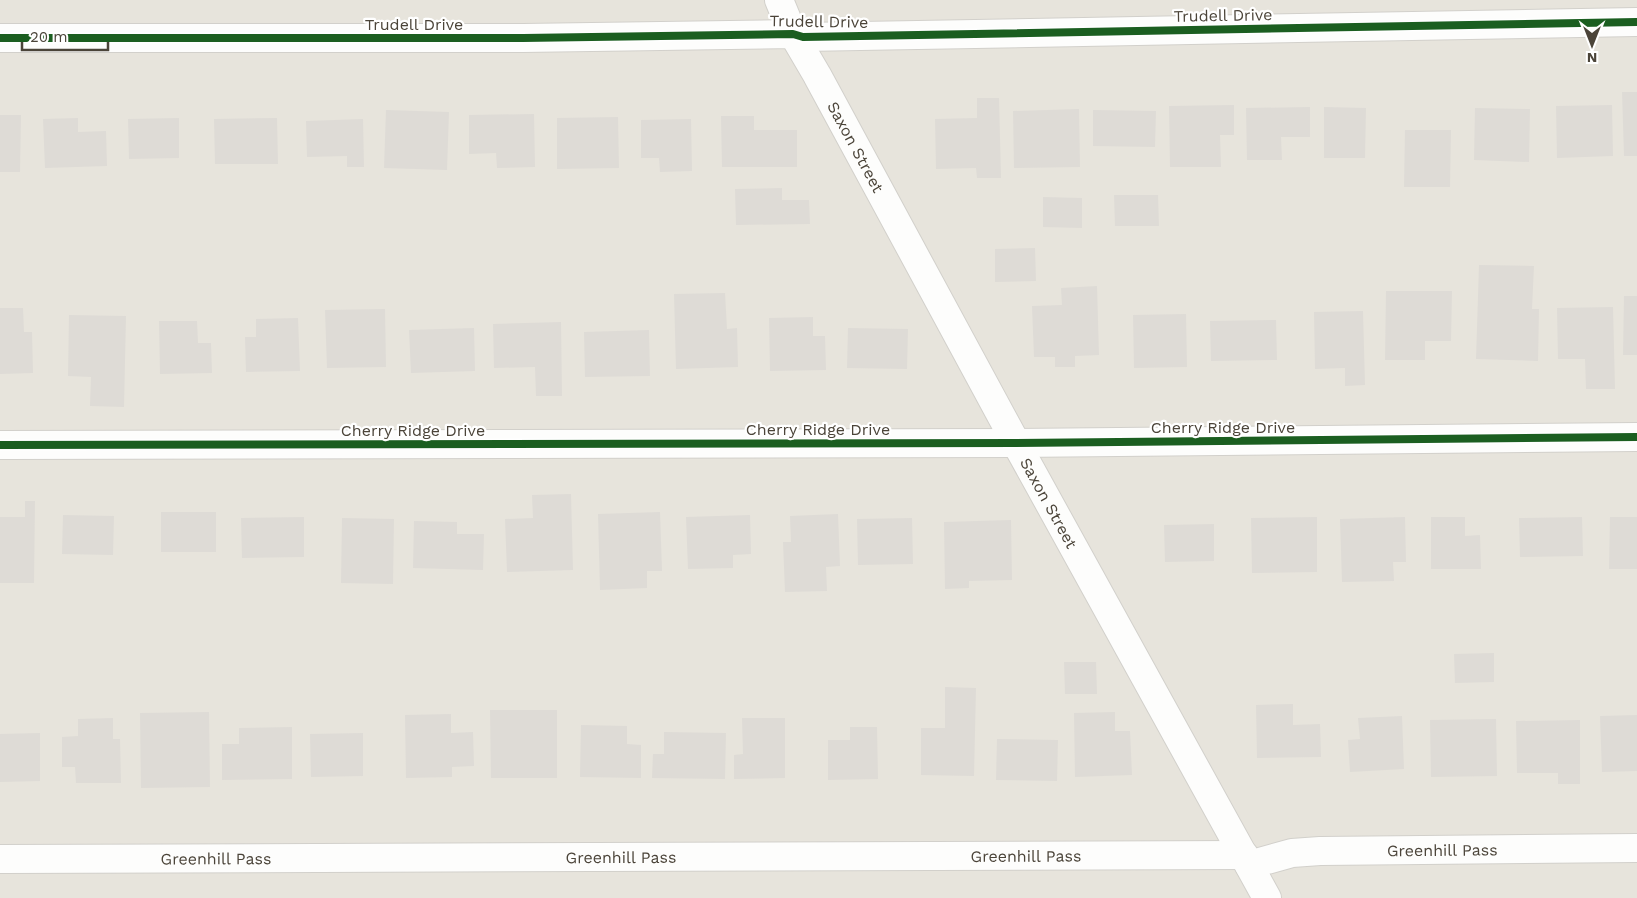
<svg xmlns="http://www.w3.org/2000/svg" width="1637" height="898" font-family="'Work Sans',sans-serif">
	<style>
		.residential { fill: #e7e4dc }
		.building { fill: #dedbd6 }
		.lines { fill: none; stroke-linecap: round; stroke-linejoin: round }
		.street-casing { stroke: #d2d0cb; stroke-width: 30 }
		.street { stroke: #fdfdfc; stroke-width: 28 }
		.cycleway-casing { stroke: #fff; stroke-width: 11 }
		.cycleway { stroke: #1b5e20; stroke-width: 8 }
		.labels { text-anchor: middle; stroke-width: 4.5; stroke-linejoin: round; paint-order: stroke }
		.street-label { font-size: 16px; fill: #4b4439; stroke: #fff }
	</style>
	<rect width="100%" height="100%" fill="#f4f2ee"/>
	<rect class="residential" x="0" y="0" width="1637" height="898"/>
	<g class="building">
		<polygon points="1622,92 1637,92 1637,156 1624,156"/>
		<polygon points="977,98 999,98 1001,178 977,178 976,168 936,169 935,119 977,118"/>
		<polygon points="1234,105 1234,135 1220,135 1221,167 1170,167 1169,106"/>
		<polygon points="1612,105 1613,156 1557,158 1556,106"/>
		<polygon points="1310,107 1310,137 1281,137 1282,160 1247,160 1246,108"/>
		<polygon points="1324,107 1366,108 1365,158 1324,158"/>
		<polygon points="1475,108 1530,109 1529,162 1474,160"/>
		<polygon points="1079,109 1080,167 1014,168 1013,111"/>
		<polygon points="386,110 449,112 447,170 384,168"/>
		<polygon points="1093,110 1156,111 1155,147 1093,146"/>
		<polygon points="534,114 535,167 497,168 496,153 469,154 469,115"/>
		<polygon points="0,115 21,115 20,172 0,172"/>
		<polygon points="721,116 754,116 754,130 797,130 797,167 722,167"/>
		<polygon points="618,117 619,168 557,169 557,118"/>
		<polygon points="78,118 78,132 106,131 107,166 45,168 43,119"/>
		<polygon points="179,118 179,158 129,159 128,119"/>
		<polygon points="277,118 278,164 215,164 214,119"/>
		<polygon points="363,119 364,167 347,167 347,156 307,157 306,121"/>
		<polygon points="691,119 692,171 660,172 659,158 641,158 641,120"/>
		<polygon points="1405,130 1451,130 1450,187 1404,187"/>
		<polygon points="782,188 782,200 809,200 810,224 736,225 735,189"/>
		<polygon points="1114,195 1158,195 1159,226 1115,226"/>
		<polygon points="1043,197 1082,198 1082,228 1043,227"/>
		<polygon points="1035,248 1036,281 995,282 995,249"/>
		<polygon points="1479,265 1534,266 1532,309 1539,309 1538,361 1476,359"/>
		<polygon points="1097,286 1099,355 1075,356 1075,367 1055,367 1055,357 1034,357 1032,306 1062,305 1061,288"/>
		<polygon points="1386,291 1452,291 1451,341 1425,341 1425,360 1385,360"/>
		<polygon points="725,293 727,329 737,328 738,367 676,369 674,294"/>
		<polygon points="1624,296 1637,296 1637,355 1623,355"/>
		<polygon points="1613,307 1615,389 1586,389 1585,359 1558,359 1557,308"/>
		<polygon points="0,308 23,308 24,332 32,332 33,373 0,374"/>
		<polygon points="385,309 386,367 327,368 325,310"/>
		<polygon points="1363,311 1365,385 1345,386 1345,368 1315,369 1314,312"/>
		<polygon points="1186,314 1187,367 1134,368 1133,315"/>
		<polygon points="69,315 126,316 124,407 90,406 91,377 68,376"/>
		<polygon points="813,317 813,336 825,336 826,370 770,371 769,318"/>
		<polygon points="298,318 300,371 246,372 245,337 256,337 256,319"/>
		<polygon points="1276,320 1277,360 1211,361 1210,321"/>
		<polygon points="159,321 197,321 198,343 211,343 212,373 160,374"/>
		<polygon points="561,322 562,396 536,396 535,367 494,368 493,324"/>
		<polygon points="474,328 475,371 411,373 409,330"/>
		<polygon points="848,328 908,329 907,369 847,368"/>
		<polygon points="649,330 650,376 585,377 584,332"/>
		<polygon points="571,494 573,570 507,572 505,519 533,518 532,495"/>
		<polygon points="25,501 35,501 34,583 0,583 0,517 25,517"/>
		<rect x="161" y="512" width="55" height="40"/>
		<polygon points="660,512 662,571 647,571 647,588 600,590 598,514"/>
		<polygon points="838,514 840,566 826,567 827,591 785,592 783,542 791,542 790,516"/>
		<polygon points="63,515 114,516 113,555 62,554"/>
		<polygon points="750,515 751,554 733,555 733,568 688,569 686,517"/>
		<polygon points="304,517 304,557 242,558 241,518"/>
		<polygon points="1317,517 1317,572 1252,573 1251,518"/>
		<polygon points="1405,517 1406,562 1393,562 1394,581 1342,582 1340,519"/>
		<polygon points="1431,517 1465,517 1465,536 1480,535 1481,569 1431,569"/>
		<polygon points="1582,517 1583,556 1520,557 1519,518"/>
		<polygon points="1610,517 1637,517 1637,569 1609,569"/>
		<polygon points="342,518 394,519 393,584 341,583"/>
		<polygon points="912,518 913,564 858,565 857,519"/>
		<polygon points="1011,520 1012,580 969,581 969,588 945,589 944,522"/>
		<polygon points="414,521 457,522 457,534 484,534 483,570 413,568"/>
		<polygon points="1214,524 1214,561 1165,562 1164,525"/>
		<polygon points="1494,653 1494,682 1455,683 1454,654"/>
		<polygon points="1064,662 1096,662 1097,694 1065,694"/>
		<polygon points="945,687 976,688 974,776 921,775 921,728 945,728"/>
		<polygon points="1293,704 1293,725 1320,724 1321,757 1257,758 1256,705"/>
		<polygon points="490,710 557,710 557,778 491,778"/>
		<polygon points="209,712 210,787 141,788 140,713"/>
		<polygon points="1115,712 1115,731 1130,731 1132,775 1075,777 1074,713"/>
		<polygon points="451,714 451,733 473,732 474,766 452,767 452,777 406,778 405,715"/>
		<polygon points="1637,715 1637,771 1602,772 1600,716"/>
		<polygon points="1402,716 1404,769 1350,772 1348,740 1360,739 1358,718"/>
		<polygon points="113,718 113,739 120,739 121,783 76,783 75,767 62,767 62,737 78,736 78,719"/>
		<polygon points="742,718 785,718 785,778 734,779 734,755 743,754"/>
		<polygon points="1496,719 1497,776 1431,777 1430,720"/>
		<polygon points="1580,720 1580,784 1558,784 1558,773 1517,773 1516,721"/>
		<polygon points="581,725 627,726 627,744 641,745 641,778 580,777"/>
		<polygon points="292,727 292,779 222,780 222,744 239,744 239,728"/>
		<polygon points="850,727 877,727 878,779 828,780 828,740 850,740"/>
		<polygon points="664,732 726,733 725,779 652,778 653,754 664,754"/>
		<polygon points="40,733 40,781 0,782 0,734"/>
		<polygon points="363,733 363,776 311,777 310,734"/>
		<polygon points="997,739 1058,740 1057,781 996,780"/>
	</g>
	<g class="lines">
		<g class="street-casing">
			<g id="street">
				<path id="s1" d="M 779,0 L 793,34 L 817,75 L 1016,443 L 1267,898"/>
				<polyline points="0,38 523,38 793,34 803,37 1637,22"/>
				<polyline points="0,445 1016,443 1637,437"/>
				<path id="s2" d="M 0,859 L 1244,855"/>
				<path id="s3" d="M 1249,865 L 1292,853 L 1320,851 L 1637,848"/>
			</g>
		</g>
		<use href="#street" class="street"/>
		<g class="cycleway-casing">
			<g id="cycleway">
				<polyline points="0,38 523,38 793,34 803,37 1637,22"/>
				<polyline points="0,445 1016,443 1637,437"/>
			</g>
		</g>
		<use href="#cycleway" class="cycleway"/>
	</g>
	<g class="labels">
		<g class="street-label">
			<text transform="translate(1223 15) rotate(-1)" y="6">Trudell Drive</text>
			<text transform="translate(819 21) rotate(1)" y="6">Trudell Drive</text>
			<text x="414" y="30">Trudell Drive</text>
			<text dy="6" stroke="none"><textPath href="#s1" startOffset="166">Saxon Street</textPath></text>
			<text x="1223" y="433">Cherry Ridge Drive</text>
			<text x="818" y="435">Cherry Ridge Drive</text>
			<text x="413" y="436">Cherry Ridge Drive</text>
			<text dy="6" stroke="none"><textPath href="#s1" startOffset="571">Saxon Street</textPath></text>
			<text dy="6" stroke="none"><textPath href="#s3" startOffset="195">Greenhill Pass</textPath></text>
			<text dy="6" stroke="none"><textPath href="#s2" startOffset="621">Greenhill Pass</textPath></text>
			<text dy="6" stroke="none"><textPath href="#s2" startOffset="1026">Greenhill Pass</textPath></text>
			<text dy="6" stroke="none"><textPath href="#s2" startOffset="216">Greenhill Pass</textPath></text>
		</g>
	</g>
	<g transform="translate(1592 45) rotate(180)" stroke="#ffffff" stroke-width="4" paint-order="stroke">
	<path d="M0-4L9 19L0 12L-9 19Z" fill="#4b4439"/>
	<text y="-8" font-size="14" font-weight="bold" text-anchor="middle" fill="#4b4439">N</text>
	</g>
	<path d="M22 42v8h86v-8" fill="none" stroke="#4b4439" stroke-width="2.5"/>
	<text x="30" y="42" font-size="15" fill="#4b4439" stroke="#ffffff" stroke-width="4" paint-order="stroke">20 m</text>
</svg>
